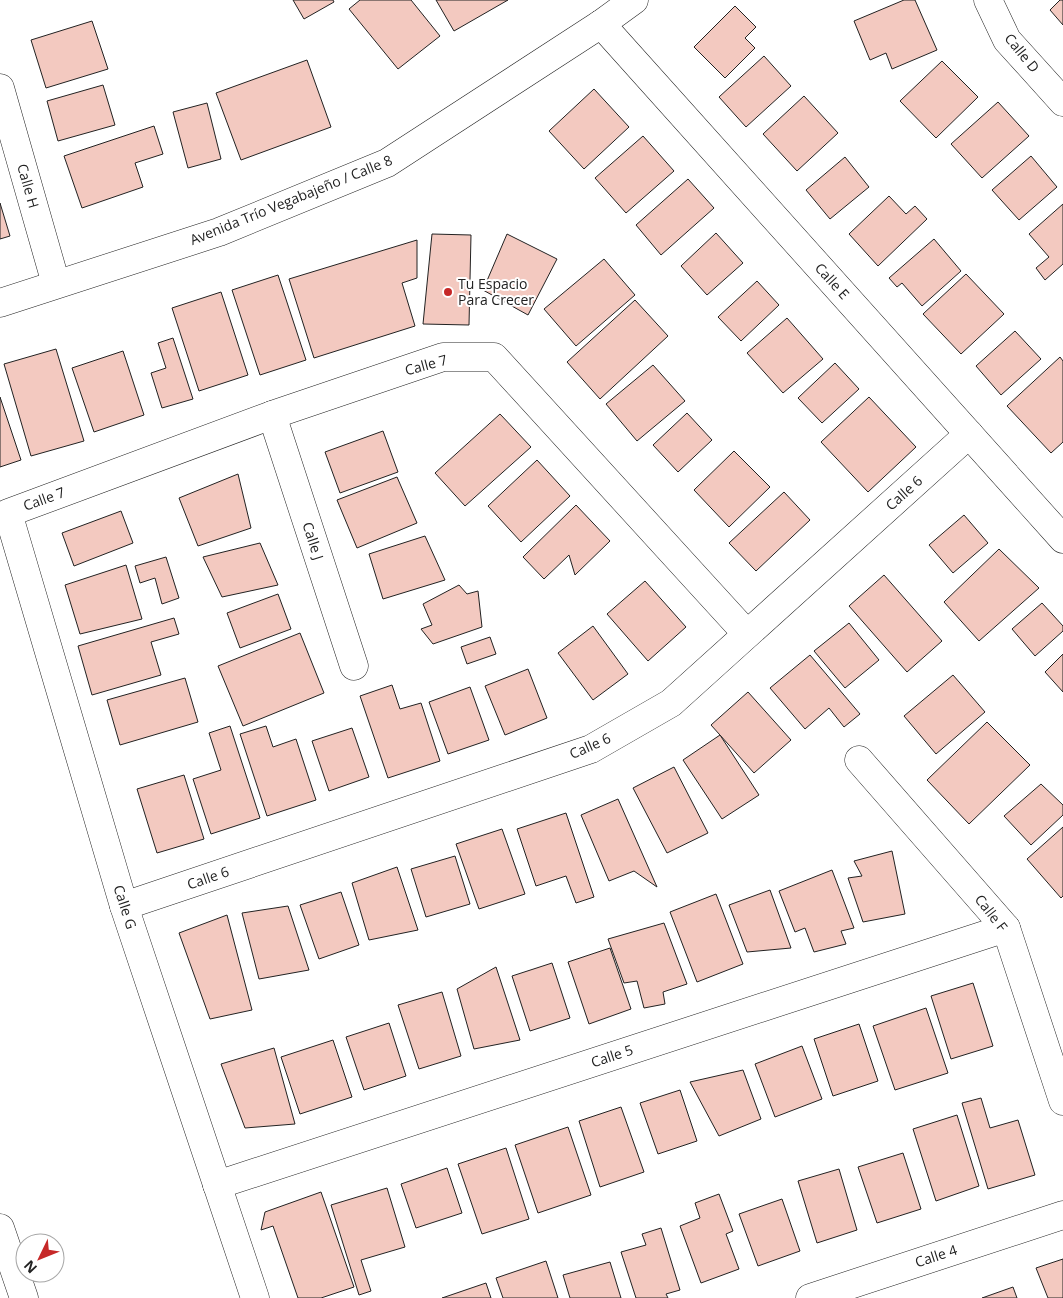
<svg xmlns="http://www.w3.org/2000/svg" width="1063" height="1298" font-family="'Open Sans',sans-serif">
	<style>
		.building { fill: #f3c9c0; stroke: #222 }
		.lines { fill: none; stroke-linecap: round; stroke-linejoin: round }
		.street-casing { stroke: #222; stroke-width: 29 }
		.secondary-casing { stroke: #222; stroke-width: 29 }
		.highway-casing { stroke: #222; stroke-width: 29 }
		.street { stroke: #fff; stroke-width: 28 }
		.secondary { stroke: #fff; stroke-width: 28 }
		.highway { stroke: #fff; stroke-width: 28 }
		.poi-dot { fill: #c62828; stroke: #fff; stroke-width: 2 }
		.labels { text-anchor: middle; stroke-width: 4; stroke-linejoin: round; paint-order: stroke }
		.street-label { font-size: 14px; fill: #222; stroke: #fff }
		.poi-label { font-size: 14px; fill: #222; stroke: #fff; text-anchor: start }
	</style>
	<rect width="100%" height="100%" fill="#fff"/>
	<g class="building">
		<polygon points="293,0 333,0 334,2 304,19"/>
		<polygon points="360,0 411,0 440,36 398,69 349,9"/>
		<polygon points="436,0 508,0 454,31"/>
		<polygon points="904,0 915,0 937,50 892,69 886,53 870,60 854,21"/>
		<polygon points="1060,0 1063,0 1063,25 1050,10"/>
		<polygon points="735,6 756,27 745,38 755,48 725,78 694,47"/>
		<polygon points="92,21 108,69 46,88 31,40"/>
		<polygon points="764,56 791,86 746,127 719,97"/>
		<polygon points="307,60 331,127 241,160 216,93"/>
		<polygon points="942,61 978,97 936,138 900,101"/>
		<polygon points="103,85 115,125 58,141 47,101"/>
		<polygon points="594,89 629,127 584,169 549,131"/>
		<polygon points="804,96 838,133 797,171 763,134"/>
		<polygon points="998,102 1029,136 982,178 951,144"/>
		<polygon points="207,103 221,159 188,168 173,112"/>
		<polygon points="154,126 163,154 135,163 143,187 82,208 64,156"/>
		<polygon points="643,136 674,171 626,213 595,178"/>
		<polygon points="1031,156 1057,187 1019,220 992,190"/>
		<polygon points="845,157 869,187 830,219 806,190"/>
		<polygon points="688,179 714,208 661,255 636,225"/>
		<polygon points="889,196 906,214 915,206 927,219 878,266 849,234"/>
		<polygon points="0,203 10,236 0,239"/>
		<polygon points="1063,204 1063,264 1045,280 1036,268 1049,257 1029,234"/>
		<polygon points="716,233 743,263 707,295 681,266"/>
		<polygon points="432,234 471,235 469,325 423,324"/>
		<polygon points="507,234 557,259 528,315 483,290"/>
		<polygon points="934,239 961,271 922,306 902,283 897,287 889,278"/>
		<polygon points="417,240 417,278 402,283 415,326 314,358 289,279"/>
		<polygon points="604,259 635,295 576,346 544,309"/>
		<polygon points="966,274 1004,314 961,354 923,314"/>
		<polygon points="278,275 306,360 260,375 232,290"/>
		<polygon points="757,281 779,305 741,341 718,317"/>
		<polygon points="221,292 248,375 199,391 172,308"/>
		<polygon points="635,300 668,336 600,399 567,362"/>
		<polygon points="787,318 823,359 783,393 747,353"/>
		<polygon points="1015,331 1041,359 1001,395 976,366"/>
		<polygon points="173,338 193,399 162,408 151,373 166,368 158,343"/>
		<polygon points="56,349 84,441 31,456 4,364"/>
		<polygon points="123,351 144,415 94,432 72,368"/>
		<polygon points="1060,357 1063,361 1063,442 1051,453 1007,406"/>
		<polygon points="835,363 859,389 822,423 798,398"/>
		<polygon points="653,365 685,401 637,441 606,404"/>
		<polygon points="0,397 21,460 0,467"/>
		<polygon points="869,397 916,447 868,492 821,442"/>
		<polygon points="687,413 712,440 678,472 653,445"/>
		<polygon points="500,414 531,447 465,506 435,473"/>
		<polygon points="383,431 398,472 340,493 325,452"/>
		<polygon points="734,451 770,487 729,527 694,490"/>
		<polygon points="537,460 570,496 521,542 488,506"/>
		<polygon points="238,474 251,528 198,546 179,498"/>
		<polygon points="397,477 417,523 357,548 337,500"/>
		<polygon points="784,492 810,520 756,571 729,543"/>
		<polygon points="576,505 610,541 575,575 569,555 544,579 523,557"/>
		<polygon points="121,511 133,543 74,566 62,533"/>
		<polygon points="964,515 988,543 953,573 929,545"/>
		<polygon points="425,536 445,580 383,599 369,554"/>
		<polygon points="260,543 278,585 222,597 203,557"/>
		<polygon points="999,549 1039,588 979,641 944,602"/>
		<polygon points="166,557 179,598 162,604 155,578 140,583 135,566"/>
		<polygon points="126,565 142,619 80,634 65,585"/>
		<polygon points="884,575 942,641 907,672 849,606"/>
		<polygon points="645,581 686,627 648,661 607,614"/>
		<polygon points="459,585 467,594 478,591 482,627 433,644 421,629 432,625 423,604"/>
		<polygon points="278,594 291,629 240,648 227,613"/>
		<polygon points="1042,603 1063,626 1063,631 1035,656 1012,629"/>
		<polygon points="174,618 179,634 151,642 161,675 92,695 78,646"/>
		<polygon points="849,623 879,660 845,688 814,651"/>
		<polygon points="593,626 628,674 593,700 558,653"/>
		<polygon points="300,633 324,693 243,726 218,666"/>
		<polygon points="490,637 496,654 467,664 461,647"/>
		<polygon points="1063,654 1063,692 1045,672"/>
		<polygon points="810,655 860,714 844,727 829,708 805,729 770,688"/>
		<polygon points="528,669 547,718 505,735 485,686"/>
		<polygon points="953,675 985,712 936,754 904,716"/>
		<polygon points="185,678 198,722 120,745 107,700"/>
		<polygon points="392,685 400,709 421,703 440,761 388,778 360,696"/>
		<polygon points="470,687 489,740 448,754 429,702"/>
		<polygon points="748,692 791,740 754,773 711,725"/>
		<polygon points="987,722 1030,765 969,824 927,780"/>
		<polygon points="230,726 260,818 211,834 193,779 221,770 209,733"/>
		<polygon points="266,726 273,747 296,739 316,800 267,816 240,734"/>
		<polygon points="352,728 369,777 329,791 312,741"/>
		<polygon points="720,735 759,795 722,819 683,760"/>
		<polygon points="674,767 708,833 667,853 633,788"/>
		<polygon points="184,775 204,839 157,853 137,789"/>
		<polygon points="1041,784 1063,805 1063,815 1031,845 1004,816"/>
		<polygon points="618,799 657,887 634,871 609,881 581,815"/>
		<polygon points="566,813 594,897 576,903 566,876 536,886 517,829"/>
		<polygon points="1063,827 1063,896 1061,898 1027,859"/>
		<polygon points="502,829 525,894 479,909 456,844"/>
		<polygon points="892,851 905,914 863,922 848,878 862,876 854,861"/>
		<polygon points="455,856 470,904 426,917 411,869"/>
		<polygon points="397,867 418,930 369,940 352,883"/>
		<polygon points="832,870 854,928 841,931 846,944 814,952 805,928 795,932 779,891"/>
		<polygon points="770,890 791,948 747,952 729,905"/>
		<polygon points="341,892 359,945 319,959 300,905"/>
		<polygon points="716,894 743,964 697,982 670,912"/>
		<polygon points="288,906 309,970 259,979 242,913"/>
		<polygon points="227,915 252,1010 210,1019 179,933"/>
		<polygon points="664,923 687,984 663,992 665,1004 644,1008 637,981 624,983 608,939"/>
		<polygon points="610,948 631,1009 589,1024 568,962"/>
		<polygon points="552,963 570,1018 530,1031 512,976"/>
		<polygon points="496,967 520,1040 474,1049 457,989"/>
		<polygon points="973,983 993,1046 951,1059 931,996"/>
		<polygon points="442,992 461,1056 419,1069 398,1005"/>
		<polygon points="926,1008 948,1073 895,1090 873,1026"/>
		<polygon points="389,1023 406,1076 364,1090 346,1037"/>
		<polygon points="859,1024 878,1081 833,1096 814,1039"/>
		<polygon points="333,1040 352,1097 300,1114 281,1057"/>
		<polygon points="802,1046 822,1099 775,1117 755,1064"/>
		<polygon points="274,1048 295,1124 245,1128 221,1064"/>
		<polygon points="743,1070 761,1119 719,1136 690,1082"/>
		<polygon points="680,1090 697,1141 658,1154 640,1103"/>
		<polygon points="981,1098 990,1128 1018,1120 1035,1175 988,1189 962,1103"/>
		<polygon points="621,1107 644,1172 600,1187 579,1121"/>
		<polygon points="957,1115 979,1186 936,1201 913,1129"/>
		<polygon points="568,1127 591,1195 538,1213 515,1145"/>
		<polygon points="506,1148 529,1219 482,1234 458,1164"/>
		<polygon points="903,1153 921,1209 877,1223 858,1167"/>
		<polygon points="447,1168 462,1213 416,1228 401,1184"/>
		<polygon points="839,1169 857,1230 817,1243 798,1181"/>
		<polygon points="387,1188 405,1247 361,1260 371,1291 359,1295 331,1205"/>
		<polygon points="321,1192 354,1287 321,1298 298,1298 273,1226 261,1230 265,1212"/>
		<polygon points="719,1194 733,1231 726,1234 739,1269 701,1283 680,1226 700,1218 695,1203"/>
		<polygon points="782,1199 800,1251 758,1266 739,1214"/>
		<polygon points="661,1228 680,1290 666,1294 668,1298 636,1298 621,1252 646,1245 642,1234"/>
		<polygon points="1063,1259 1063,1298 1048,1298 1036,1268"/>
		<polygon points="546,1261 558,1298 503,1298 496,1278"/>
		<polygon points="610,1262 621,1298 570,1298 563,1275"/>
		<polygon points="486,1283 491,1298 442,1298"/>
		<polygon points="1013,1287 1017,1298 982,1298"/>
	</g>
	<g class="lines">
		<g class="street-casing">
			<g id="street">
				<polyline points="988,0 1007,40 1063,102"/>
				<polyline points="601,24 1063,539"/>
				<polyline points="0,88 56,284"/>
				<polyline points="272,415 354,666"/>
				<polyline points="859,760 1006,928 1063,1101"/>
				<polyline points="124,906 591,749 671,703 969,434"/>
				<polyline points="217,1185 1006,928"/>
				<polyline points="255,1298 124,906 8,513 272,415 443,357 494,357 747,634"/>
				<polyline points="810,1298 1063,1215"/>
			</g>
		</g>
		<g class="secondary-casing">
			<polyline id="secondary" points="0,303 219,232 387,163 601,24 634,0"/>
		</g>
		<g class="highway-casing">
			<polyline id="highway" points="0,1228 24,1298"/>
		</g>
		<use href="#street" class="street"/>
		<use href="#secondary" class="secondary"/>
		<use href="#highway" class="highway"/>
	</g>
	<circle class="poi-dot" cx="448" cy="292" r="5"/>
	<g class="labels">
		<g class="street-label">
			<text transform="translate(1022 53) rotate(51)" y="5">Calle D</text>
			<text transform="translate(28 186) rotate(74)" y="5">Calle H</text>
			<text transform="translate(291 200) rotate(-22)" y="5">Avenida Trío Vegabajeño / Calle 8</text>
			<text transform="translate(832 281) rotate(48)" y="5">Calle E</text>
			<text transform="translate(426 365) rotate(-15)" y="5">Calle 7</text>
			<text transform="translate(904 493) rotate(-42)" y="5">Calle 6</text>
			<text transform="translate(44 499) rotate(-20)" y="5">Calle 7</text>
			<text transform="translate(313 541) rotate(72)" y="5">Calle J</text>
			<text transform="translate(590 746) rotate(-24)" y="5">Calle 6</text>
			<text transform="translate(208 878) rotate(-19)" y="5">Calle 6</text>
			<text transform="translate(125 907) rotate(72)" y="5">Calle G</text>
			<text transform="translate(991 913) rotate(52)" y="5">Calle F</text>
			<text transform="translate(612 1056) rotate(-18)" y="5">Calle 5</text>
			<text transform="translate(936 1256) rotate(-18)" y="5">Calle 4</text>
		</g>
		<g class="poi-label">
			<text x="458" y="289">Tu Espacio<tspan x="458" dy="16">Para Crecer</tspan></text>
		</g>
	</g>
	<g transform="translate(40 1258) rotate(227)"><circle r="24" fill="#ffffff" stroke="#a7a7a7"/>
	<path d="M0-4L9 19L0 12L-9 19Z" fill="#c62828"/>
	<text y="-8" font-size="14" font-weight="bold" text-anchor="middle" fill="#222222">N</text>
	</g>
</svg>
